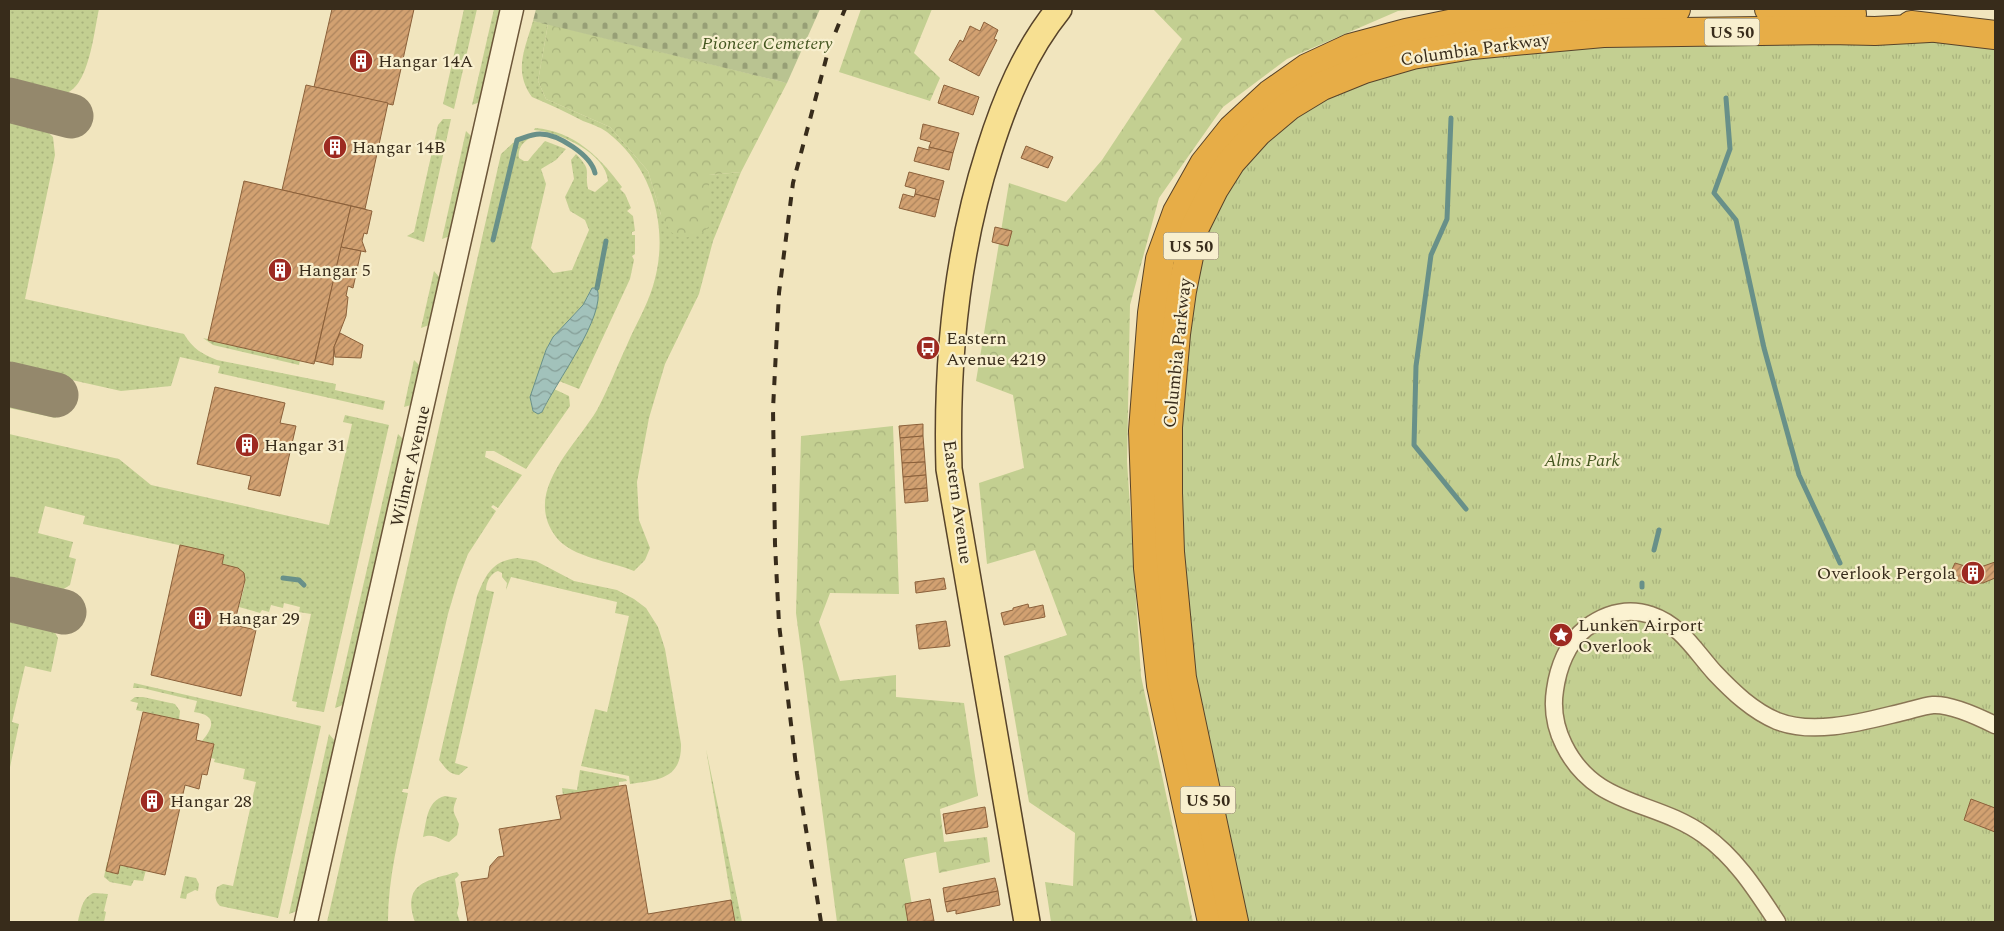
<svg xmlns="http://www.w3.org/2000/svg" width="2004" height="931" font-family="Spectral,serif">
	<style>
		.grass { fill: url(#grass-dots) }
		.forest { fill: url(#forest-crowns) }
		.cemetery { fill: url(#cemetery-stones) }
		.park { fill: url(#park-tufts) }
		.water { fill: url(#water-waves); stroke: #689089 }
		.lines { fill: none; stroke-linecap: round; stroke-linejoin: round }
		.stream { stroke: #689089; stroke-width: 5 }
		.taxiway { stroke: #94886c; stroke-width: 45 }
		.building { fill: url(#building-hatch); stroke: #8b603a }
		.street-casing { stroke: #8a7655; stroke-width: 19 }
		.secondary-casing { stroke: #6c5639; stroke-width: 25 }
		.primary-casing { stroke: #57432a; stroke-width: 28 }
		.highway-casing { stroke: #57432a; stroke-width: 30 }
		.street { stroke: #fbf2d1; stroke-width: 16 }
		.secondary { stroke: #fbf2d1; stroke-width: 22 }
		.primary { stroke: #f7e092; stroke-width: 25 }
		.highway { stroke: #e7ad47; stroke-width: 28 }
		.rail { stroke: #382c1b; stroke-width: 4; stroke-dasharray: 9 9; stroke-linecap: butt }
		.labels { text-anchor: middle; stroke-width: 4.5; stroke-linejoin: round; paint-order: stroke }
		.shield { fill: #f8efce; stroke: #726651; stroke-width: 1 }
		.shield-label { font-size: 16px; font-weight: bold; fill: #382c1b }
		.park-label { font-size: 18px; font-style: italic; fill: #445620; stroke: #f8efce }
		.street-label { font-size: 18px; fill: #382c1b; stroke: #f8efce }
		.poi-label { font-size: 18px; fill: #382c1b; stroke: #f8efce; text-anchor: start }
	</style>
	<defs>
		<pattern id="grass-dots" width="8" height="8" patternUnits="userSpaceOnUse" patternTransform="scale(1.25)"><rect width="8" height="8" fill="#c3cf91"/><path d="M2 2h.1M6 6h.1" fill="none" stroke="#a8b27c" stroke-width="1.8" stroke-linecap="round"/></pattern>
		<pattern id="forest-crowns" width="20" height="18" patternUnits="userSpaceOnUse" patternTransform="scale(1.25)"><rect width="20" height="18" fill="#c3cf91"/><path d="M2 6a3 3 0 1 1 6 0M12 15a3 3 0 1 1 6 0" fill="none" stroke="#a8b27c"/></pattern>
		<pattern id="cemetery-stones" width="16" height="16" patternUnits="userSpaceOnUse" patternTransform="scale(1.25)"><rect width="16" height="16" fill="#b9c391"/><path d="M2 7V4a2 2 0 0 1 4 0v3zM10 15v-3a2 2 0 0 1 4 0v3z" fill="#979f76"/></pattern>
		<pattern id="park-tufts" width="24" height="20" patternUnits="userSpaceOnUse" patternTransform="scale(1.25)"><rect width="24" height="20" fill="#c3cf91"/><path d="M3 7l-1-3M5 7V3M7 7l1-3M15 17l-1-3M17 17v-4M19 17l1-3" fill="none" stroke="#a8b27c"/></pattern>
		<pattern id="water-waves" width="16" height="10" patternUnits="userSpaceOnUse" patternTransform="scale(1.25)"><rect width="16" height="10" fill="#a2c2bb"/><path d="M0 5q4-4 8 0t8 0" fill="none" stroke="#859e97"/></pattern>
		<pattern id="building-hatch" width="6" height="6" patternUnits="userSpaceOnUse" patternTransform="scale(1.25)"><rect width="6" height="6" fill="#d2a171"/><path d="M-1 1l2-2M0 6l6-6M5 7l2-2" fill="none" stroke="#ab835c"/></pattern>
	</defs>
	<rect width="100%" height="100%" fill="#f1e5be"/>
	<g class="grass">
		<path d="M 9,9 L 99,9 C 94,31 89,90 63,94 C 46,97 25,89 9,86 Z"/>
		<polygon points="464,9 477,9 454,109 443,104"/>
		<polygon points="494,9 501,9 480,102 472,105"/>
		<path d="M 533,21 L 548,24 L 538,81 L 546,99 L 610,127 L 648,171 L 661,215 L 709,226 L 709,175 L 741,172 L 713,241 L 699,294 L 665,364 L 649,418 L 637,482 L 639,520 L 650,548 L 645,560 L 634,571 C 611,561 572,558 556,537 C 522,492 575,447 597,410 C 608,390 617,366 627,345 C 635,326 647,306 653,286 C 670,231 654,168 607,132 C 600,127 591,124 583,121 C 566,112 549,104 532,97 C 513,71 525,49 533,21 Z"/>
		<path d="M 9,117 L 41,125 L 53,137 L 55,155 L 25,299 L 184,334 C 193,349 202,354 217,360 L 336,384 L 335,390 L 385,401 L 383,410 L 218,373 L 220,366 L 180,357 L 171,386 L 121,391 L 9,366 Z"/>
		<polygon points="443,119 451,119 424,242 407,236 414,232 438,125"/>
		<path d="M 535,128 C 574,131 600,157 622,187 L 620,189 L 625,194 L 631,208 L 627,211 L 633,216 L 635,231 L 632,232 L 632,235 L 635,235 L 635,254 L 632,256 L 634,260 L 630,279 L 579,389 L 559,381 C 577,352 590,327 599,294 L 590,291 L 583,305 L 553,337 L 546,350 L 530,398 L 533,411 L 542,412 L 554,389 L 569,396 L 570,406 L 526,469 L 494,451 L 486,451 L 485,457 L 522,475 L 498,508 L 493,505 L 491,507 L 496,511 L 468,554 L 458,580 L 448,614 L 408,789 L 403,789 L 402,792 L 408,793 C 399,836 388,878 388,922 L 327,922 L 501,154 L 513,143 L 532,136 L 532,137 C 524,141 517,148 519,158 L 524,161 L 528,161 C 534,153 539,148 545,141 L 566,149 L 556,160 L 541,169 L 546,184 L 531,248 L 553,273 L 572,270 L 589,230 L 585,220 L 570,211 L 565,197 L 574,179 L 571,160 L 576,154 C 593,172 584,169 588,189 L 595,192 L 608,181 C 606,153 559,132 534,130 Z"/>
		<polygon points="466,131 472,137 450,236 442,239"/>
		<polygon points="434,271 440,278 429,325 421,328"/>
		<polygon points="203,338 300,360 299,365 213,345"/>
		<polygon points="414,360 420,366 411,405 404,407"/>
		<polygon points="9,399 53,410 56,418 9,408"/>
		<path d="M 345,415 L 389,425 L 324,712 L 296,707 L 297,702 L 292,701 L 311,614 L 299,612 L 300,607 L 284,603 L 283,608 L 271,605 L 269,612 L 262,610 L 260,613 L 239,607 C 245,581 254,571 222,564 L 224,555 L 83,524 L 85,516 L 45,506 L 38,533 L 73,542 L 69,557 L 76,559 L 70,585 L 62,590 L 9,578 L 9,434 L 119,459 L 151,485 L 329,525 L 352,424 L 343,422 Z"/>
		<polygon points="398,434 403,439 343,705 335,708"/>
		<path d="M 517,558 L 536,561 L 574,581 L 617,590 L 634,599 L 646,608 L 658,627 L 665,649 L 681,744 C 682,779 658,780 630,784 L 629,776 L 581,766 L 595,709 L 607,712 L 629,616 L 615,613 L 617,602 L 511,577 L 506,590 L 507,583 L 502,577 L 502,573 L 498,571 C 491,573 486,582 486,590 L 494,592 L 455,763 L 468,767 L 459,775 C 448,774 445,767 439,760 L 477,596 C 486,574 492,561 517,558 Z"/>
		<polygon points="9,619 53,629 58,638 51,672 25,666 12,722 19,724 9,772"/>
		<path d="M 134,683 L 321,726 L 278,918 L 220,906 C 214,900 215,895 217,887 L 223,884 L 233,886 L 256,782 L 243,779 L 245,769 L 214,762 L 215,759 L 211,758 L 214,744 L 202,741 C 214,727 217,715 194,712 L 197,701 L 142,688 L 133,688 Z"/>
		<polygon points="135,697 143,697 175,704 180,711 179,720 136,710 138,703 130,701"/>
		<polygon points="329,734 335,741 297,911 289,914"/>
		<polygon points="706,749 742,922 735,922"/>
		<polygon points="580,770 626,779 627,781 619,782 619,786 563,795 562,788 577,790"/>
		<path d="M 445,796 L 457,798 C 451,813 454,811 459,824 L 457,835 L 449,842 C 439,840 434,833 423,837 C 427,821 426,801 445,796 Z"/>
		<polygon points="107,862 146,870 143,881 134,880 131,886 110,882 104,877"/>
		<path d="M 457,872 L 459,875 L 455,879 L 459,904 L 457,913 L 460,922 L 415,922 C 402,883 426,881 457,872 Z"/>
		<polygon points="185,876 196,878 199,884 198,891 195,890 187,894 186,899 180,898"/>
		<path d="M 94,893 L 108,894 L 104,911 L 106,912 L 104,922 L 78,921 C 81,910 82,897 94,893 Z"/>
	</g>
	<g class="forest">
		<polygon points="861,9 932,9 914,53 940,78 930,101 839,72"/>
		<polygon points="1153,9 1418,9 1398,11 1287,59 1223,107 1159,198 1130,305 1127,461 1141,676 1193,922 1051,922 1045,882 1073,886 1075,833 1029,802 1004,656 1067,635 1035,550 987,564 979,483 1024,468 1013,395 976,381 1009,183 1066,202 1102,160 1182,39"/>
		<polygon points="548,24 787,83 741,172 709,175 709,226 703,233 681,239 671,232 661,215 648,171 610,127 546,99 538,81"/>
		<polygon points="893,426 899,594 830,593 819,622 840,681 896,675 896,697 964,703 978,796 940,809 944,842 987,837 990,862 939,873 936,852 904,859 915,922 837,922 796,613 801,436"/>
	</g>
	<polygon class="cemetery" points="536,9 820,9 787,83 533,21"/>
	<polygon class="park" points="1995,35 1995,922 1234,922 1170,552 1195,227 1288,106 1472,45"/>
	<path class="water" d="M 592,288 L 597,288 C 607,315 554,385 542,412 L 538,414 L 533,411 L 530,397 L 546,350 L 553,337 L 583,305 Z"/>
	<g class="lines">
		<g class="stream">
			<polyline points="1726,98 1730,149 1714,193 1736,220 1764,348 1799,475 1840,563"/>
			<polyline points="1451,118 1447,219 1431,255 1416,366 1414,445 1466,509"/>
			<path d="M 493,240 L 517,140 C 524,138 531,134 540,134 C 558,134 591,155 595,173"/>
			<polyline points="597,288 606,241"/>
			<polyline points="1654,550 1659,530"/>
			<polyline points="283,578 299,580 304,585"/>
			<polyline points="1642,587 1642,583"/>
		</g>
		<g class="taxiway">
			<polyline points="9,100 71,116"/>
			<polyline points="9,384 56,395"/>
			<polyline points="9,599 64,612"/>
		</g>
	</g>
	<g class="building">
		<polygon points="332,9 414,9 393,105 314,87"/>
		<polygon points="984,22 998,30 994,39 997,40 979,76 949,60 960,40 963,42 970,26 980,31"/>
		<polygon points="306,85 388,103 365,209 282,190"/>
		<polygon points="944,85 979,97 973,115 938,103"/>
		<polygon points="923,124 959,133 953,153 929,147 931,142 920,139"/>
		<polygon points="1026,146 1053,157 1048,168 1021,158"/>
		<polygon points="918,147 929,150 929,147 953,153 949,170 914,161"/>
		<polygon points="909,172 944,181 939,200 915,194 916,189 905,186"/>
		<polygon points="244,181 351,206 314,364 208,340"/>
		<polygon points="903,194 914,197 915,194 939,200 935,217 899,208"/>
		<polygon points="351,206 372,211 367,234 364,233 362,241 366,252 341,247"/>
		<polygon points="995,227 1012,231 1008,246 992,242"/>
		<polygon points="341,247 361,251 353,288 348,286 346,296 348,297 346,316 334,347 333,365 315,361"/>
		<polygon points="340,333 363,345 361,358 335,357 334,347"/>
		<polygon points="215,387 285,403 280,423 296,426 280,496 248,489 251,476 197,464"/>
		<polygon points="923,424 923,436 900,438 899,426"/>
		<polygon points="923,436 924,449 901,450 900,438"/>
		<polygon points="924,449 925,462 902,463 901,450"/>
		<polygon points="925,462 926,475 903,477 902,463"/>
		<polygon points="926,475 927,488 904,490 903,477"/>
		<polygon points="927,488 928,501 905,503 904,490"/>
		<polygon points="180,545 224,555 222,564 238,568 244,573 245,580 234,625 256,630 241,696 151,675"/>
		<polygon points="1995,562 1995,578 1983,583 1965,583 1948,578 1955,563 1975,569"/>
		<polygon points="944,578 946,589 916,593 915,582"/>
		<polygon points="1028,604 1029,608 1043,605 1045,617 1004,625 1001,613 1013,610 1013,608"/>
		<polygon points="946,621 950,646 919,649 916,625"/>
		<polygon points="143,712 199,724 196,740 214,744 207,775 202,774 199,789 185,785 165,875 120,865 118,874 106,871"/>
		<polygon points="626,785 648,914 731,900 735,922 468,922 461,882 488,878 490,866 498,857 504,856 499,829 561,819 556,796"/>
		<polygon points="1971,799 1995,808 1995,832 1964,820"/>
		<polygon points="985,807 988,827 946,834 943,814"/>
		<polygon points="995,878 998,891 945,902 943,888"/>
		<polygon points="998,891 1000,905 956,914 956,910 947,912 945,902"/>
		<polygon points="930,899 934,921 908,922 905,904"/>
	</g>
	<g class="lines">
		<g class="street-casing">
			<path id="street" d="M 1777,922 C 1756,890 1736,858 1704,835 C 1654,799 1595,808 1564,745 C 1556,729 1552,709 1555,690 C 1558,668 1567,643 1586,628 C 1605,614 1627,607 1651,615 C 1681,625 1695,651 1715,673 C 1733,692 1753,711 1777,721 C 1815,736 1865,721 1903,712 C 1912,710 1923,706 1933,705 C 1951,704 1979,717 1995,725"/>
		</g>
		<g class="secondary-casing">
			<polyline id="secondary" points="306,922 512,9"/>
		</g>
		<g class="primary-casing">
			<path id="primary" d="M 1027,922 L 949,469 C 946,361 956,254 989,151 C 1005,100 1025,51 1059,9"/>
		</g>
		<g class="highway-casing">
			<g id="highway">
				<polyline points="1769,9 1852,14"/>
				<polyline points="1911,25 1995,35"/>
				<polyline points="1212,922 1161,685 1148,568 1143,431 1152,313 1160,259 1177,212 1204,164 1232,129 1270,94 1307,68 1350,48 1406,33 1474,19 1600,10 1676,9"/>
				<polyline points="1234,922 1182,678 1170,552 1168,493 1168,427 1176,334 1182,291 1195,227 1214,189 1231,162 1258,132 1289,106 1322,86 1364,69 1412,55 1472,45 1603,33 1829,30 1875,31 1929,28"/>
			</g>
		</g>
		<use href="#street" class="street"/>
		<use href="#secondary" class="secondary"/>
		<use href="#primary" class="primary"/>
		<use href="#highway" class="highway"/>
		<polyline class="rail" points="821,922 797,774 779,624 775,544 773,409 779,293 793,183 829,48 845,9"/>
	</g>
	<defs>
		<g id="building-disc" transform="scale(1.25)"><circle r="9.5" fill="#9d2a21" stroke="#f8efce"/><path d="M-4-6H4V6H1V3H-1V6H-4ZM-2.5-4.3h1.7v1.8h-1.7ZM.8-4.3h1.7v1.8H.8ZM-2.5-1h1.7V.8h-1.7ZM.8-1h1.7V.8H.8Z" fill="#fff"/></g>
		<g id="bus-disc" transform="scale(1.25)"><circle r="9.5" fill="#9d2a21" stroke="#f8efce"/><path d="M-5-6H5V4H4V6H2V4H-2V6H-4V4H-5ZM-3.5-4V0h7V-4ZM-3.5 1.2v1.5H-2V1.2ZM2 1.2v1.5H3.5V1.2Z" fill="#fff"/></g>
		<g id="sight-disc" transform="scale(1.25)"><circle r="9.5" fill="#9d2a21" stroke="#f8efce"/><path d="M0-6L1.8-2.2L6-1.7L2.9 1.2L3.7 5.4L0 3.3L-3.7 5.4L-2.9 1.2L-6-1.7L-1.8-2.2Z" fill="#fff"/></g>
	</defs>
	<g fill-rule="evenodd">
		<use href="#building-disc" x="361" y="61"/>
		<use href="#building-disc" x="335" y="147"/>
		<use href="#building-disc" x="280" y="270"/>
		<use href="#bus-disc" x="928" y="348"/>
		<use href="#building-disc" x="247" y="445"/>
		<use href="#building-disc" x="1973" y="573"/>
		<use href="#building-disc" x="200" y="618"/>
		<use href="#sight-disc" x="1561" y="635"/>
		<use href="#building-disc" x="152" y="801"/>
	</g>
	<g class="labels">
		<g class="shield">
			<rect x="1704.5" y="18.5" width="55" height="27" rx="4"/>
			<rect x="1163.5" y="232.5" width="55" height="27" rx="4"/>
			<rect x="1180.5" y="786.5" width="55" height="27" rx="4"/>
		</g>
		<g class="shield-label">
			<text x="1732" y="38">US 50</text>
			<text x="1191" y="252">US 50</text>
			<text x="1208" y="806">US 50</text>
		</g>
		<g class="park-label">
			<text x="767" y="49">Pioneer Cemetery</text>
			<text x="1582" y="466">Alms Park</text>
		</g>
		<g class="street-label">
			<text transform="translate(1475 49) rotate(-8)" y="6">Columbia Parkway</text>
			<text transform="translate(1177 353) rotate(-84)" y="6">Columbia Parkway</text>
			<text transform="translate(410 466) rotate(-77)" y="6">Wilmer Avenue</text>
			<text transform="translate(958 502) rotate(82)" y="6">Eastern Avenue</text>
		</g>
		<g class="poi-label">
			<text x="378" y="67">Hangar 14A</text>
			<text x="352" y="153">Hangar 14B</text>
			<text x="298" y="276">Hangar 5</text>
			<text x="946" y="344">Eastern<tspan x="946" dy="21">Avenue 4219</tspan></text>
			<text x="264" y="451">Hangar 31</text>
			<text x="1956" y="579" text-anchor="end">Overlook Pergola</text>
			<text x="218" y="624">Hangar 29</text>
			<text x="1578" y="631">Lunken Airport<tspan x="1578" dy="21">Overlook</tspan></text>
			<text x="170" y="807">Hangar 28</text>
		</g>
	</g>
	<rect width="2004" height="931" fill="none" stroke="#382c1b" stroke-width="20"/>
</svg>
